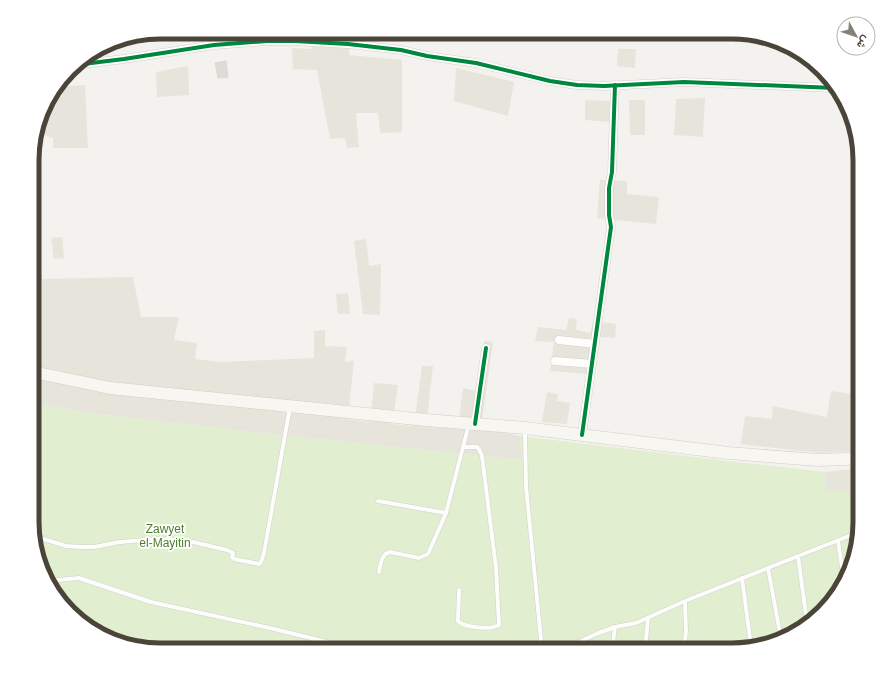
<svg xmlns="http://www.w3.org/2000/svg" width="892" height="682" font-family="Helvetica,Vazirmatn,sans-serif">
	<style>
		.residential { fill: #e7e4dc }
		.green { fill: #e1eecf }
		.building { fill: #dedbd6; stroke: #dcd9d4 }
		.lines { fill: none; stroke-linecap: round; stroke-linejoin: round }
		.lane-casing { stroke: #d2d0cb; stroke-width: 5 }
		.street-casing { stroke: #d2d0cb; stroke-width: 9 }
		.secondary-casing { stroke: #d3cfc5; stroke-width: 13 }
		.lane { stroke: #fdfdfc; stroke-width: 4 }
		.street { stroke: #fdfdfc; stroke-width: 8 }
		.secondary { stroke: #f7f6f1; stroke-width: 12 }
		.cycleway-casing { stroke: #fff; stroke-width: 6 }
		.cycleway { stroke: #00873e; stroke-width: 4 }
		.labels { text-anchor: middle; stroke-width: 3.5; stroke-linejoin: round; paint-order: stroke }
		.park-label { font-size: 12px; fill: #4a7f2a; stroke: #fff }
		.rim { fill: none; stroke: #4b4439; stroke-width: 5 }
	</style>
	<rect width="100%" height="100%" fill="#f4f2ee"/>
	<g class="residential">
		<polygon points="316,32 351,32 349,55 402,60 402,132 380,133 378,113 356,113 359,147 347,148 345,138 330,139 317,70 293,69 292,48 312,49"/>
		<polygon points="618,49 636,49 635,68 617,66"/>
		<polygon points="188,66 189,95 157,97 156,72"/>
		<polygon points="456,68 514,82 508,116 454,101"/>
		<polygon points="85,85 88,148 53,148 53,138 37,132 49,96 56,87"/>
		<polygon points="705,98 703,137 674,135 676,99"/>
		<polygon points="585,100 610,101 610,122 585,120"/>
		<polygon points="629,100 645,100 645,135 630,135"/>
		<polygon points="600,180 627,181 627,194 659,197 656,224 597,218"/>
		<polygon points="62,237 64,258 54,259 51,238"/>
		<polygon points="366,239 369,266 381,264 380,315 363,314 354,241"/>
		<polygon points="33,244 42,279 133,277 141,317 179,317 174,340 197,343 195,359 220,362 314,358 314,331 325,330 325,346 347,347 345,362 354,361 348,419 370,422 374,383 398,385 392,424 414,426 422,366 433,366 426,427 458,428 463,388 476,391 484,341 493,342 481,428 520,436 522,460 281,435 88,413 33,402"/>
		<polygon points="348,293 350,314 338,314 336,294"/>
		<polygon points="569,318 577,319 576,330 590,333 593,321 616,324 615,338 594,336 587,374 550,371 554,342 535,341 538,327 566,330"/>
		<polygon points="831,391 860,395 860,451 819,453 741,444 745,416 772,419 773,406 827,417"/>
		<polygon points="547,392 558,394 557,401 570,403 567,424 542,422"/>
		<polygon points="860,468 860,492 825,492 825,472"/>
	</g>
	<polygon class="green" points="33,402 88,413 281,435 521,460 520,436 728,461 825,472 825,492 860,492 860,531 850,571 828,606 789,637 732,650 152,650 111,640 76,618 45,579 32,531"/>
	<g class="building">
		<polygon points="107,46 107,55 98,55 98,51"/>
		<polygon points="226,61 228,77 218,78 215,63"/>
	</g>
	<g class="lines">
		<g class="lane-casing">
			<g id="lane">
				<polyline points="525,430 526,486 542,650"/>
				<polyline points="378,501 446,513"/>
				<polyline points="34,536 66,546 81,547 94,547 120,542 156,539 184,540 227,550 233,553 232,557 234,559 259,564 261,562 264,553 290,407"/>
				<polyline points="838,541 844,581"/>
				<polyline points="798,556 807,622"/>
				<polyline points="768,568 781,639"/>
				<path d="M 379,572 C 381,564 381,554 390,552 L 419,558 L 428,554 L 446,513 L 469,424"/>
				<polyline points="742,578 751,646"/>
				<polyline points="47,581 79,578 151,602 274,629 360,650"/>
				<path d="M 459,590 L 458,621 C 465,628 491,630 499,625 L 496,568 L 482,456 L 480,451 L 477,447 L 463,447"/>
				<polyline points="579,642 580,650"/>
				<polyline points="562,650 596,634 615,627 636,623 685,601 859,532"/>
				<polyline points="612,650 615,627"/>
				<polyline points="645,650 648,618"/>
				<polyline points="684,650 686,631 685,601"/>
			</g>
		</g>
		<g class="street-casing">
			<g id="street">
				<polyline points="75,65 124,59 214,45 267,41 294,41 348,44 401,50 427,56 476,63 550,81 577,85 604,86 684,82 835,88"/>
				<polyline points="559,340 595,344"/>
				<polyline points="555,361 592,364"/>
				<polyline points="475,424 486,348"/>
				<polyline points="582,435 611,227 609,215 609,188 612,172 615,85"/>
			</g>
		</g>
		<g class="secondary-casing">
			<polyline id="secondary" points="33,372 110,388 426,420 525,428 728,453 818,460 846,459 860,457"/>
		</g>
		<use href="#lane" class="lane"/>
		<use href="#street" class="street"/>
		<use href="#secondary" class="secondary"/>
		<g class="cycleway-casing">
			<g id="cycleway">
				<polyline points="75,65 124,59 214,45 267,41 294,41 348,44 401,50 427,56 476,63 550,81 577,85 604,86 684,82 835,88"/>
				<polyline points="475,424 486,348"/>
				<polyline points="582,435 611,227 609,215 609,188 612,172 615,85"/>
			</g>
		</g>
		<use href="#cycleway" class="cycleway"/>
	</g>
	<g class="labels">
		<g class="park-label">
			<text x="165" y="533">Zawyet<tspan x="165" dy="14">el-Mayitin</tspan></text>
		</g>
	</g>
	<path d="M0 0H892V682H0ZM160 39H732A121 121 0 0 1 853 160V522A121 121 0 0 1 732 643H160A121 121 0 0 1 39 522V160A121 121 0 0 1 160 39Z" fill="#fff" fill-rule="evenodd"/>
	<path class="rim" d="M160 39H732A121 121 0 0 1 853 160V522A121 121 0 0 1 732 643H160A121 121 0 0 1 39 522V160A121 121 0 0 1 160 39Z"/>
	<g transform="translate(856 36) rotate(130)"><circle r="19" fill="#ffffff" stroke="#b7b4b0"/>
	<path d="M0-3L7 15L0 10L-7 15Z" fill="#868178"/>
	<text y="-6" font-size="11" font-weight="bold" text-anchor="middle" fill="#4b4439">ش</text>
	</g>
</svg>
